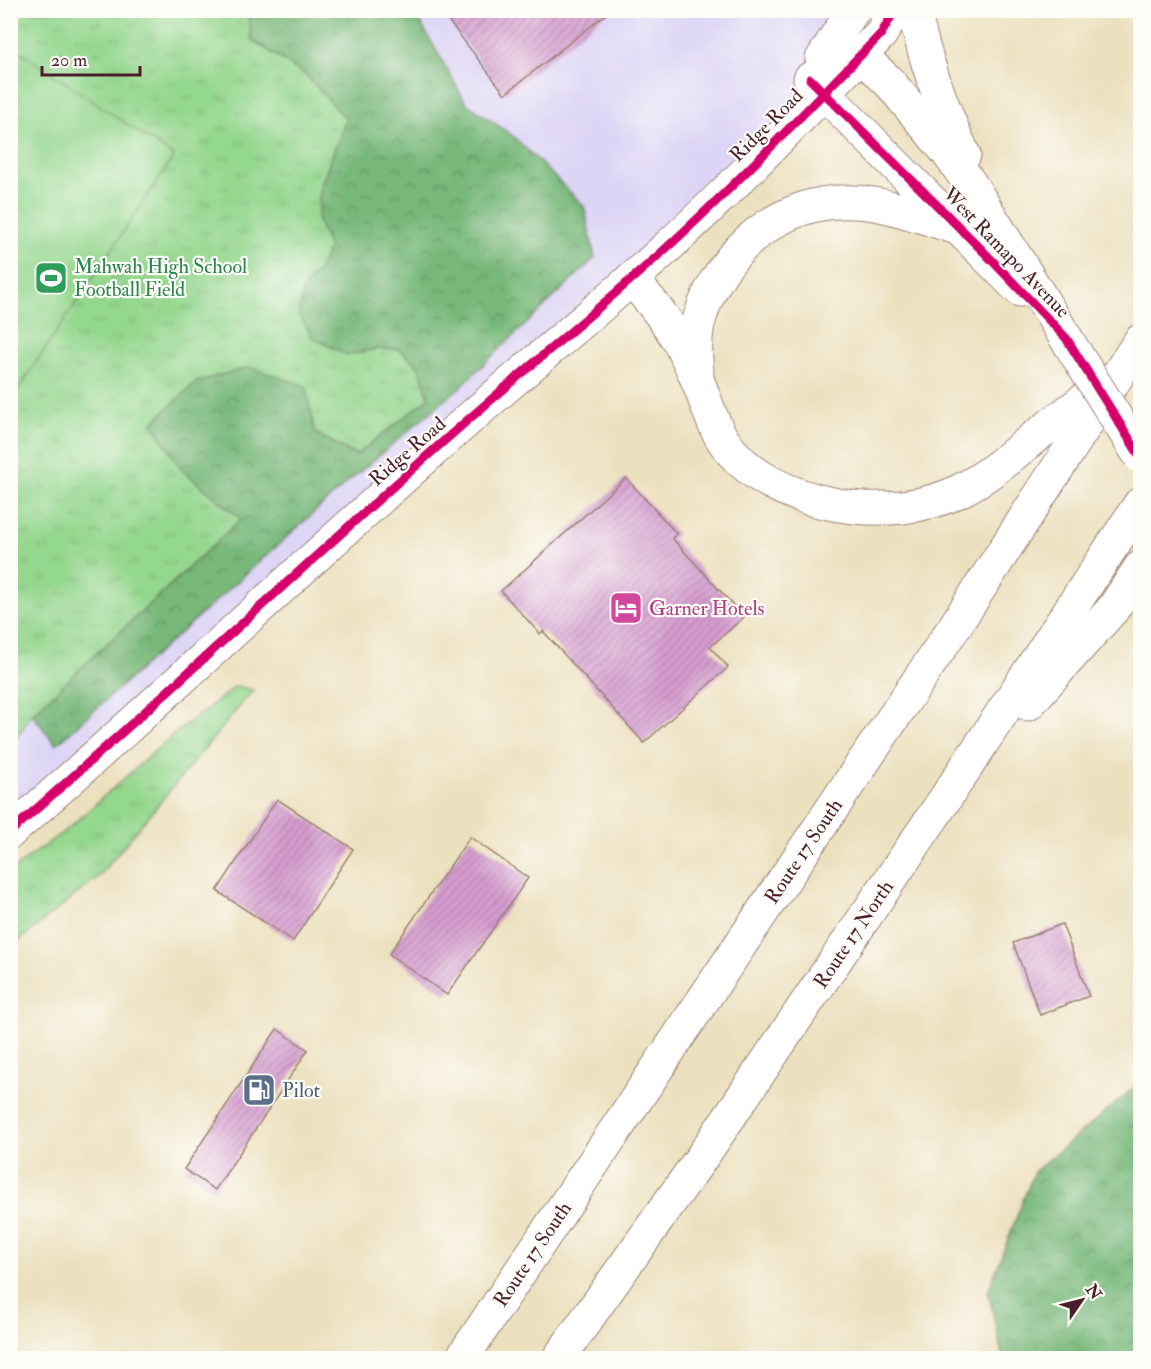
<svg xmlns="http://www.w3.org/2000/svg" width="1151" height="1369" font-family="'IM FELL Double Pica',serif">
	<style>
		.built { fill: #ddd5f6 }
		.grass { fill: url(#grass-tufts); stroke: #6f7b5c; stroke-width: 1.5 }
		.forest { fill: url(#forest-crowns); stroke: #606c52; stroke-width: 1.5 }
		.pitch { fill: #94d78e; stroke: #6f7b5c; stroke-width: 1.5 }
		.building { fill: url(#building-hatch) }
		.lines { fill: none; stroke-linecap: round; stroke-linejoin: round }
		.minor-casing { stroke: #9b8075; stroke-width: 35 }
		.highway-casing { stroke: #9b8075; stroke-width: 35 }
		.minor { stroke: #fff; stroke-width: 33 }
		.highway { stroke: #fff; stroke-width: 33 }
		.minor-bridge-casing { stroke: #9b8075; stroke-width: 35; stroke-linecap: butt }
		.minor-bridge { stroke: #fff; stroke-width: 33 }
		.cycleway-casing { stroke: #fdfcf7; stroke-width: 13 }
		.cycleway { stroke: #d6006c; stroke-width: 9 }
		.labels { text-anchor: middle; stroke-width: 4.5; stroke-linejoin: round; paint-order: stroke }
		.street-label { font-size: 20px; fill: #4a1f2b; stroke: #fdfcf7 }
		.leisure-label { font-size: 20px; fill: #27864d; stroke: #fdfcf7; text-anchor: start }
		.hotel-label { font-size: 20px; fill: #b23c85; stroke: #fdfcf7; text-anchor: start }
		.service-label { font-size: 20px; fill: #4e5e75; stroke: #fdfcf7; text-anchor: start }
	</style>
	<defs>
		<pattern id="grass-tufts" width="24" height="20" patternUnits="userSpaceOnUse" patternTransform="scale(1.5)"><rect width="24" height="20" fill="#94d78e"/><path d="M3 7l-1-3M5 7V3M7 7l1-3M15 17l-1-3M17 17v-4M19 17l1-3" fill="none" stroke="#81b87b"/></pattern>
		<pattern id="forest-crowns" width="20" height="18" patternUnits="userSpaceOnUse" patternTransform="scale(1.5)"><rect width="20" height="18" fill="#77b879"/><path d="M2 6a3 3 0 1 1 6 0M12 15a3 3 0 1 1 6 0" fill="none" stroke="#649563"/></pattern>
		<pattern id="building-hatch" width="6" height="6" patternUnits="userSpaceOnUse" patternTransform="scale(1.5)"><rect width="6" height="6" fill="#d69dd0"/><path d="M-1 1l2-2M0 6l6-6M5 7l2-2" fill="none" stroke="#b07fa9"/></pattern>
	</defs>
	<rect width="100%" height="100%" fill="#fdfcf7"/>
	<filter id="ink" filterUnits="userSpaceOnUse"><feTurbulence type="fractalNoise" baseFrequency=".0167" numOctaves="2"/><feDisplacementMap in="SourceGraphic" scale="12" xChannelSelector="R" yChannelSelector="G"/><feConvolveMatrix kernelMatrix="1 2 1 2 8 2 1 2 1" color-interpolation-filters="sRGB"/></filter>
	<filter id="wash" filterUnits="userSpaceOnUse"><feTurbulence type="fractalNoise" baseFrequency=".008" numOctaves="4" result="noise"/><feDisplacementMap in="SourceGraphic" scale="24" xChannelSelector="R" yChannelSelector="G"/><feGaussianBlur stdDeviation="1.35" result="paint"/><feColorMatrix in="noise" values="0 0 0 0 0 0 0 0 0 0 0 0 0 0 0 0 0 1.4 0 .05"/><feComposite in="paint" operator="in"/></filter>
	<g filter="url(#wash)">
		<rect width="100%" height="100%" fill="#ece1bf"/>
		<polygon class="built" points="11,11 853,11 759,159 11,831"/>
		<g class="grass">
			<polygon points="11,11 247,11 252,40 306,75 346,119 320,188 318,221 329,248 319,269 303,288 347,355 377,349 399,349 419,367 430,398 356,455 315,433 181,469 241,519 32,714 11,746"/>
			<polygon points="236,686 253,690 99,876 11,947 11,871 72,825 168,739"/>
		</g>
		<g class="forest">
			<polygon points="247,11 414,11 466,103 513,136 584,206 595,258 458,389 348,482 56,745 32,714 241,519 181,469 152,423 196,382 249,367 306,386 315,433 356,455 429,398 419,367 399,349 377,349 347,355 313,338 299,315 303,288 319,269 329,248 318,221 320,188 346,119 306,75 252,40"/>
			<polygon points="1140,1083 1140,1358 1003,1358 988,1291 1034,1172"/>
		</g>
		<polygon class="pitch" points="11,46 174,156 11,400"/>
		<g id="blocks">
			<g class="building">
				<polygon points="440,10 611,10 505,94"/>
				<polygon points="626,478 677,534 672,538 744,617 710,647 728,667 644,743 543,631 540,634 501,591"/>
				<polygon points="277,799 353,849 293,941 217,891"/>
				<polygon points="470,837 528,878 447,995 389,954"/>
				<polygon points="1062,924 1089,996 1040,1015 1013,943"/>
				<polygon points="277,1029 308,1050 215,1190 184,1169"/>
			</g>
		</g>
	</g>
	<g filter="url(#ink)">
		<use href="#blocks" fill-opacity="0" stroke="#9b8075" stroke-width="1.5"/>
		<g class="lines">
			<g class="minor-casing">
				<g id="minor">
					<path d="M 914,10 C 925,61 942,108 964,155"/>
					<polyline points="833,42 873,67 890,83 948,153 971,185 1066,338"/>
					<polyline points="822,59 853,10"/>
					<polyline points="810,79 1020,290"/>
					<path d="M 10,832 C 148,712 280,587 416,466 C 496,393 581,325 662,252 C 738,183 809,108 881,34 L 895,10"/>
				</g>
			</g>
			<g class="highway-casing">
				<g id="highway">
					<path d="M 631,279 C 659,309 681,339 696,377 C 706,399 711,423 725,443 C 770,508 894,526 961,490 C 987,477 1009,458 1031,440 C 1054,422 1077,405 1100,388"/>
					<path d="M 697,372 C 695,354 694,335 700,317 C 721,250 782,198 854,202 C 890,203 926,219 961,229"/>
					<polyline points="1028,704 1113,609 1140,568"/>
					<polyline points="462,1358 955,626 1140,341"/>
					<polyline points="559,1358 702,1157 947,796 1140,504"/>
				</g>
			</g>
			<use href="#minor" class="minor"/>
			<use href="#highway" class="highway"/>
			<g class="minor-bridge-casing">
				<polyline id="minor-bridge" points="1066,338 1140,456"/>
			</g>
			<use href="#minor-bridge" class="minor-bridge"/>
			<g class="cycleway-casing">
				<g id="cycleway">
					<polyline points="810,79 984,252 1066,338 1140,456"/>
					<path d="M 10,832 C 148,712 280,587 416,466 C 496,393 581,325 662,252 C 738,183 809,108 881,34 L 895,10"/>
				</g>
			</g>
			<use href="#cycleway" class="cycleway"/>
		</g>
	</g>
	<defs>
		<g id="stadium-square" transform="scale(1.725)"><rect x="-9" y="-9" width="18" height="18" rx="4" fill="#2e9e5b" stroke="#fdfcf7"/><path d="M0-5a6.5 5 0 1 0 0 10a6.5 5 0 1 0 0-10ZM-3.5-1.8h7v3.6h-7Z" fill="#fff"/></g>
		<g id="hotel-square" transform="scale(1.725)"><rect x="-9" y="-9" width="18" height="18" rx="4" fill="#d1479c" stroke="#fdfcf7"/><path d="M-6-4.5h1.5V1H6V5H4.5V3h-9V5H-6ZM-4 0a1.8 1.8 0 1 1 3.6 0ZM.5 0V-2.5h3Q6-2.5 6 0Z" fill="#fff"/></g>
		<g id="fuel-square" transform="scale(1.725)"><rect x="-9" y="-9" width="18" height="18" rx="4" fill="#5c6f8a" stroke="#fdfcf7"/><path d="M-5.5-6h7V0h2V4h1.3V-2.5L3-4.5l.8-.8L6-3V5H2.5V1h-1V6h-7ZM-4.2-4.7v3.2H.2V-4.7Z" fill="#fff"/></g>
	</defs>
	<g fill-rule="evenodd">
		<use href="#stadium-square" x="51" y="278"/>
		<use href="#hotel-square" x="626" y="608"/>
		<use href="#fuel-square" x="259" y="1090"/>
	</g>
	<g class="labels">
		<g class="street-label">
			<text transform="translate(766 125) rotate(-45)" y="7">Ridge Road</text>
			<text transform="translate(1007 252) rotate(46)" y="7">West Ramapo Avenue</text>
			<text transform="translate(407 451) rotate(-41)" y="7">Ridge Road</text>
			<text transform="translate(803 851) rotate(-56)" y="7">Route 17 South</text>
			<text transform="translate(853 934) rotate(-56)" y="7">Route 17 North</text>
			<text transform="translate(532 1254) rotate(-56)" y="7">Route 17 South</text>
		</g>
		<g class="leisure-label">
			<text x="74" y="273">Mahwah High School<tspan x="74" dy="23">Football Field</tspan></text>
		</g>
		<g class="hotel-label">
			<text x="649" y="615">Garner Hotels</text>
		</g>
		<g class="service-label">
			<text x="282" y="1097">Pilot</text>
		</g>
	</g>
	<rect width="1151" height="1369" fill="none" stroke="#fdfcf7" stroke-width="36"/>
	<g transform="translate(1082 1300) rotate(55)" stroke="#fdfcf7" stroke-width="4.5" paint-order="stroke">
	<path d="M0-4.5L10 22L0 15L-10 22Z" fill="#4a1f2b"/>
	<text y="-9" font-size="16" font-weight="bold" text-anchor="middle" fill="#4a1f2b">N</text>
	</g>
	<path d="M42 66v9h98v-9" fill="none" stroke="#4a1f2b" stroke-width="3"/>
	<text x="51" y="66" font-size="18" fill="#4a1f2b" stroke="#fdfcf7" stroke-width="4.5" paint-order="stroke">20 m</text>
</svg>
